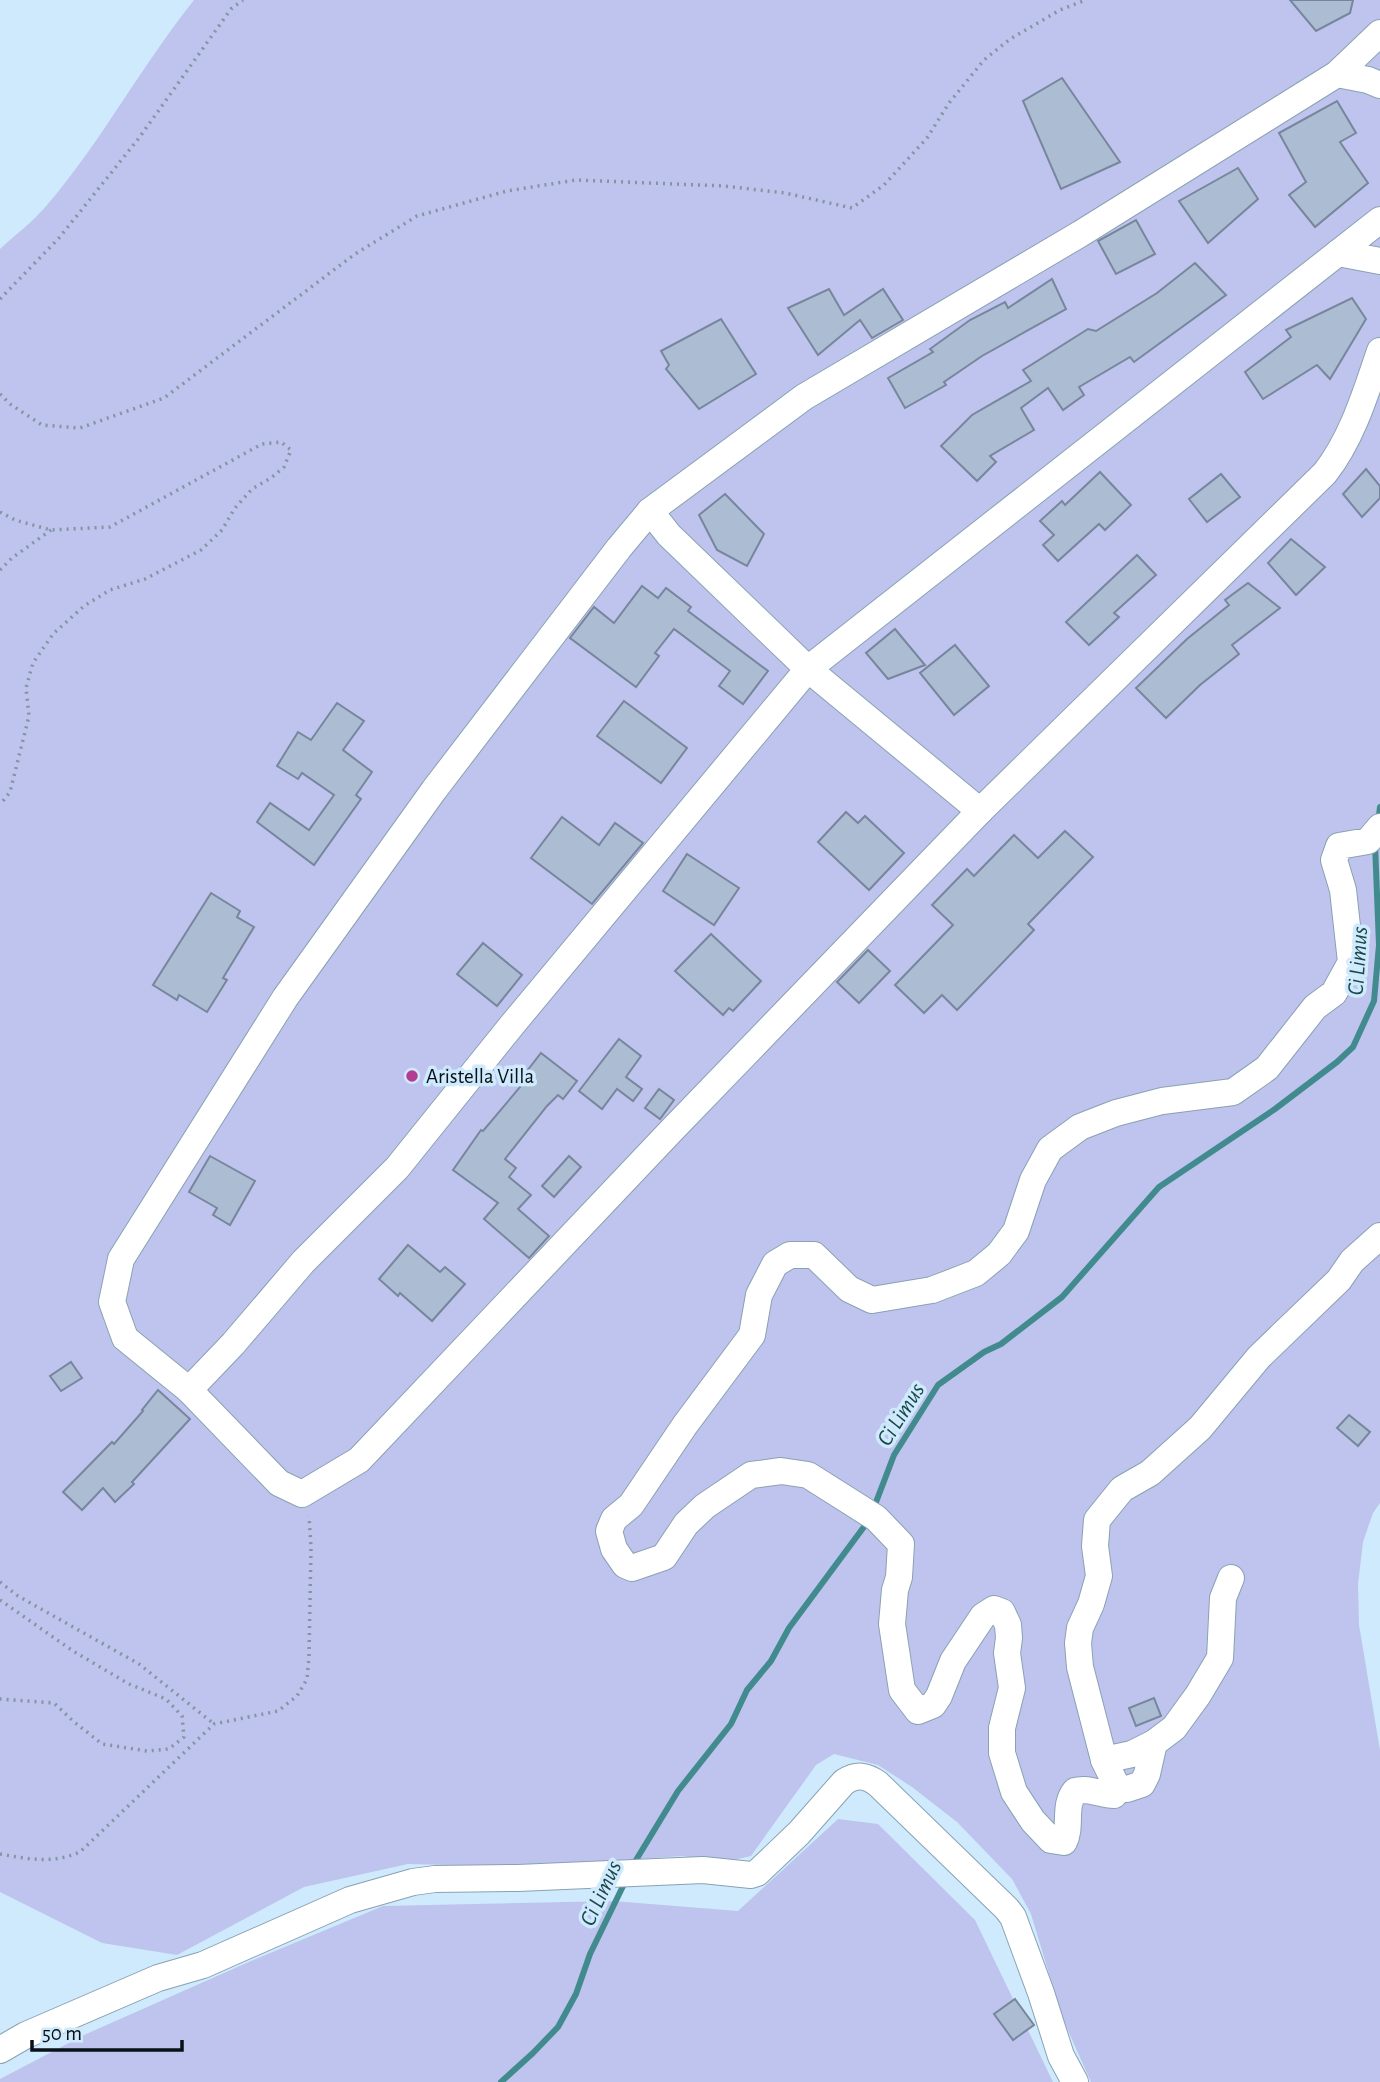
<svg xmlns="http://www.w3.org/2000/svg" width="1380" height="2082" font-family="'Alegreya Sans',sans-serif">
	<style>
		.green { fill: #bec4ed }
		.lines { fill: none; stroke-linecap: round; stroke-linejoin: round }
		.stream { stroke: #418b8f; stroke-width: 6 }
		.building { fill: #acbcd3; stroke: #77869c; stroke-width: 2 }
		.minor-casing { stroke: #89a2b3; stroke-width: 28 }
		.path { stroke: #8195a2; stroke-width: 3.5; stroke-dasharray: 2 5; stroke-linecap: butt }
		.minor { stroke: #fff; stroke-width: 26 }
		.poi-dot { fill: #b33d94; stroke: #cfeafc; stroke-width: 2.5 }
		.labels { text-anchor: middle; stroke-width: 7; stroke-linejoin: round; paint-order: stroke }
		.poi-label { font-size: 21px; fill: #081117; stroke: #cfeafc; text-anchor: start }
		.water-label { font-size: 23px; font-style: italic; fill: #1a484a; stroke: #cfeafc }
	</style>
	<rect width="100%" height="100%" fill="#cfeafc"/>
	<g class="green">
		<path d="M 194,0 L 1380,0 L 1380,1503 L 1373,1513 L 1363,1542 L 1358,1584 L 1359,1625 L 1380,1750 L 1380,2082 L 1091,2082 L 1062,2017 L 1031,1914 L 1012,1879 L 957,1822 L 912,1787 L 878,1765 L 834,1754 L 816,1765 L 751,1856 L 725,1862 L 683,1856 L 527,1867 L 408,1864 L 304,1887 L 177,1955 L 102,1943 L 0,1892 L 0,249 C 16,234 34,221 47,205 C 102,141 141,66 194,0 Z"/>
		<polygon points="838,1819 878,1824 975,1920 1053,2082 0,2082 0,2079 84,2035 251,1961 383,1906 613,1901 738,1911"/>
	</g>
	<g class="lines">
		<g class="stream">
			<polyline points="1378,823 1380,807"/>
			<polyline points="873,1510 894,1455 938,1385 984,1352 1001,1344 1062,1297 1159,1187 1275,1109 1337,1062 1353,1047 1374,1001 1379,945 1375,844"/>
			<polyline points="633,1865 678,1791 731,1724 747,1690 771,1661 789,1628 869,1520"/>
			<polyline points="501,2082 533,2053 558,2027 576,1994 590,1954 625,1882"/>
		</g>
	</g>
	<g class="building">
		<polygon points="1290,0 1353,0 1350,13 1316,31"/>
		<polygon points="1062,78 1120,162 1061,189 1023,101"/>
		<polygon points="1337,101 1356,133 1340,142 1368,183 1315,227 1289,195 1306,182 1279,133"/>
		<polygon points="1238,168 1258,199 1208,243 1179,201"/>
		<polygon points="1136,220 1155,254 1116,274 1098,241"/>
		<polygon points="1195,263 1226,295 1134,362 1130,357 1079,387 1084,395 1063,410 1048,388 1021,408 1034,430 990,456 996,462 977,481 941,446 972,415 1031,381 1023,370 1088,329 1096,331 1157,293"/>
		<polygon points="1052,279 1066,309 982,356 944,382 946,385 905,408 888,378 933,352 930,349 970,320 1005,302 1008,308"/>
		<polygon points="829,289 844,315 883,289 903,320 872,338 860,320 818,355 788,308"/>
		<polygon points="1352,298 1366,319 1330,379 1317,365 1263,399 1245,372 1291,337 1286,330"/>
		<polygon points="721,319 756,374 699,409 666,369 669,365 661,351"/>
		<polygon points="1366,469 1380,486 1380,498 1362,517 1343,494"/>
		<polygon points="1100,472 1131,505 1105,530 1099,524 1058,561 1043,545 1054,535 1040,521 1062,501 1065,505"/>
		<polygon points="1221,474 1240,497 1207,522 1189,499"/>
		<polygon points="725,494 764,534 747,566 717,550 699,515"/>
		<polygon points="1291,539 1325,567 1296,595 1268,563"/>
		<polygon points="1137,555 1156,575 1114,613 1119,617 1089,645 1066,622"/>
		<polygon points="1248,583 1280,608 1232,645 1239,654 1200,685 1166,718 1136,688 1187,639 1229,605 1225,600"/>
		<polygon points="642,586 658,598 666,588 691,607 688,611 768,671 743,704 719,686 730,671 674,629 655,653 659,656 636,687 570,638 594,607 614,623"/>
		<polygon points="895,629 925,665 888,679 866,653"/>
		<polygon points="955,645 989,686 954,715 920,673"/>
		<polygon points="624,701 687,748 661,783 597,736"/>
		<polygon points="337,703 364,721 343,750 372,772 356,795 361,799 314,865 257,822 270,803 309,830 334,795 302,773 298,779 277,766 298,732 311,740"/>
		<polygon points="846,812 858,823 865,816 904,853 869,890 818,842"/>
		<polygon points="562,817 599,845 615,823 643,843 592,904 531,858"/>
		<polygon points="1065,831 1093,857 1028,924 1034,930 957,1010 942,995 924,1013 895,985 953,925 932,905 967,869 974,876 1014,835 1038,858"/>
		<polygon points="687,854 739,888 714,925 663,891"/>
		<polygon points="211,893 240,911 237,917 254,927 223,978 227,980 207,1012 179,995 177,1000 153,985"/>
		<polygon points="711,934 761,981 733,1011 729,1008 723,1015 675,971"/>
		<polygon points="483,943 522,975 497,1006 457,974"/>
		<polygon points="868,950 890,971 859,1003 837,982"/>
		<polygon points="619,1039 641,1056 626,1077 642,1089 633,1101 617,1089 602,1109 579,1091"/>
		<polygon points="541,1053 577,1081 563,1099 558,1095 547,1106 505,1159 516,1168 509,1177 531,1195 518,1209 549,1236 529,1258 484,1219 498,1203 453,1170 481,1130 483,1131 531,1074 527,1071"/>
		<polygon points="659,1089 674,1100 660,1119 645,1108"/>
		<polygon points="210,1156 255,1181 230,1225 213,1215 217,1208 189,1192"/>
		<polygon points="569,1156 581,1167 554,1197 542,1186"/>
		<polygon points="408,1245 440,1272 445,1267 465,1284 432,1321 400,1293 398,1296 379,1279"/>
		<polygon points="71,1362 82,1378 61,1391 50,1376"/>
		<polygon points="158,1390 190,1419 132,1482 134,1484 115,1502 103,1488 82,1510 63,1492 112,1442 114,1444 143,1411 142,1410"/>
		<polygon points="1349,1415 1370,1432 1358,1446 1337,1428"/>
		<polygon points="1154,1698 1161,1716 1136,1726 1129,1708"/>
		<polygon points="1015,1999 1034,2025 1013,2040 994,2014"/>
	</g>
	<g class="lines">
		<g class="minor-casing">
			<g id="minor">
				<polyline points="1337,74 1368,80 1380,85"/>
				<polyline points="1338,253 1380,261"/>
				<path d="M 650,511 L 669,535 L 808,669 L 980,811 L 1325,473 C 1352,439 1366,392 1380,351"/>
				<polyline points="980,811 670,1132 359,1460 302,1494 279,1483 189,1390 125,1338 112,1302 121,1259 285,998 434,790 619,548 650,511 804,397 1080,234 1337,74 1380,33"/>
				<path d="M 1380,827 L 1368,841 L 1339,846 L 1334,860 L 1343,890 L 1351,962 L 1334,993 L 1315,1007 L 1267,1068 L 1233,1092 L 1162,1101 L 1116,1113 L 1080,1127 L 1050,1149 L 1033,1180 L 1016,1231 L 999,1254 L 976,1273 L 932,1290 L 872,1300 L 849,1289 L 814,1255 L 790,1255 L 775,1264 L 759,1295 L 752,1335 L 685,1425 L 631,1505 L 614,1519 L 609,1531 L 614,1549 L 625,1565 L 632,1568 L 664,1557 L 686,1524 L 705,1506 L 751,1475 L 781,1471 L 808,1475 L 876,1518 L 901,1544 L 899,1577 L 895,1590 L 892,1624 L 902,1690 L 918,1711 L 933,1705 L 939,1696 L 953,1661 L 983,1616 L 994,1609 L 1002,1612 L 1008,1625 L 1009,1638 L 1007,1653 L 1012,1688 L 1002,1728 L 1002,1753 L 1014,1792 L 1033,1821 L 1051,1840 L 1064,1842 C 1072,1826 1063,1806 1075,1791 C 1088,1787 1101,1795 1114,1795 L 1118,1789 L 1104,1760 L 1080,1667 L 1078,1643 L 1080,1628 L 1091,1604 L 1099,1576 L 1095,1546 L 1097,1520 L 1122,1489 L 1150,1473 L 1200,1428 L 1259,1357 L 1339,1280 L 1352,1261 L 1380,1236"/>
				<polyline points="189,1390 233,1344 303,1262 397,1168 512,1025 808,669 1380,220"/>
				<polyline points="1104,1760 1132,1754 1154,1743 1174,1728 1198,1695 1220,1658 1223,1598 1231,1578"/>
				<polyline points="1118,1789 1127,1789 1142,1784 1147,1774 1154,1743"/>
				<path d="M 0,2050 L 26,2035 L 158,1978 L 203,1965 L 350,1900 L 413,1882 L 435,1879 L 518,1878 L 703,1870 L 751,1875 L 757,1873 L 799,1833 L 844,1782 C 857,1774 866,1775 878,1784 L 1007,1909 L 1013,1917 L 1041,1993 L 1061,2056 L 1075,2082"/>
			</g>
		</g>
		<g class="path">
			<polyline points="0,299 59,238 139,138 231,9 243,0"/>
			<polyline points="0,394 10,404 42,425 80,428 164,398 355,254 417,216 507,191 576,180 724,186 785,193 852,208 884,185 927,138 949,103 984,60 1010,39 1060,10 1086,0"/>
			<polyline points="0,512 15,520 51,530 110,527 262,444 281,442 291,450 284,467 271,478 252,489 235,508 222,530 201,550 145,579 110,590 84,606 53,634 33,663 26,688 29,716 10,792 0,805"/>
			<polyline points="0,570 12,558 51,530"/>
			<polyline points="0,1582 18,1596 139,1664 214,1724"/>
			<polyline points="0,1600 73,1651 129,1684 166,1699 182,1716 184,1737 169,1749 147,1751 102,1744 73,1721 54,1703 0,1699"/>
			<path d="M 0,1854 C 28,1859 53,1864 80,1852 L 214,1724 L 278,1711 L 297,1696 L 307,1679 L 309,1657 L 311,1547 L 309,1516"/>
		</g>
		<use href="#minor" class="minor"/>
	</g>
	<circle class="poi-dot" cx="412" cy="1076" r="7"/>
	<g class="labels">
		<g class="poi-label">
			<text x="426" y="1083">Aristella Villa</text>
		</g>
		<g class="water-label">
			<text transform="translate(1357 961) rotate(-86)" y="8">Ci Limus</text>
			<text transform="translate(900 1414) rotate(-58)" y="8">Ci Limus</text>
			<text transform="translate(600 1893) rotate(-65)" y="8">Ci Limus</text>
		</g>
	</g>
	<path d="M32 2040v10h150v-10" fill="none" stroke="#081117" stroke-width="3.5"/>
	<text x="42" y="2040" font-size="21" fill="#081117" stroke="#cfeafc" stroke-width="5" paint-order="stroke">50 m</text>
</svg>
